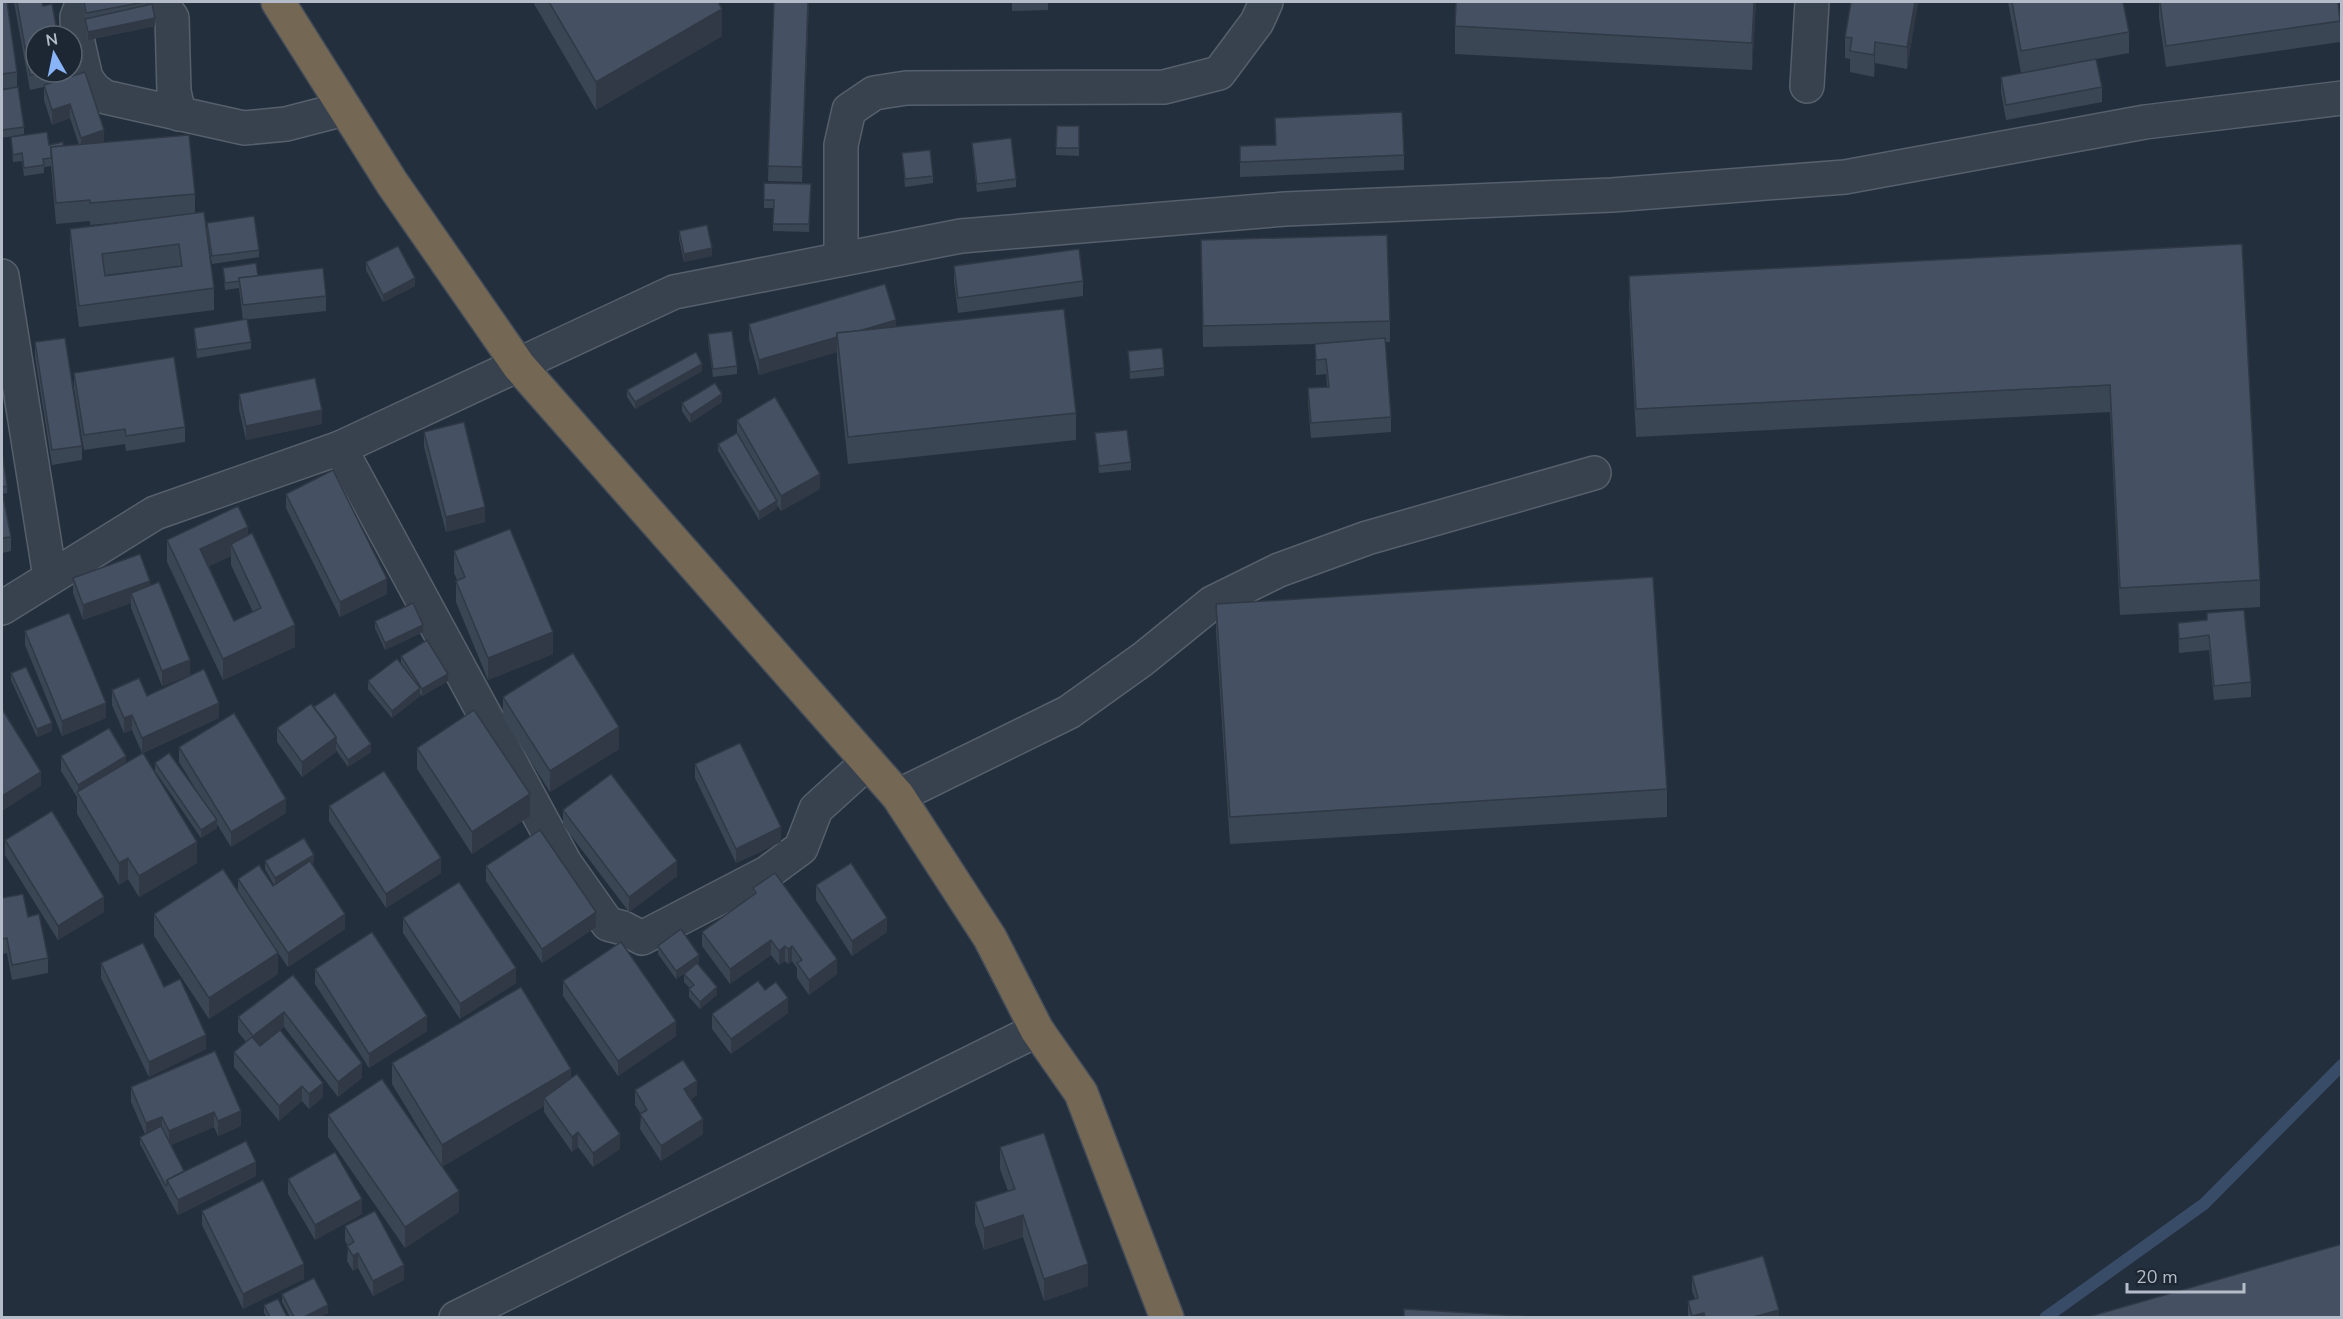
<svg xmlns="http://www.w3.org/2000/svg" width="2343" height="1319" font-family="'Nunito Sans',sans-serif">
	<style>
		.lines { fill: none; stroke-linecap: round; stroke-linejoin: round }
		.stream { stroke: #394c67; stroke-width: 12 }
		.minor-casing { stroke: #565f6c; stroke-width: 36 }
		.highway-casing { stroke: #434c59; stroke-width: 36 }
		.minor { stroke: #38414e; stroke-width: 33 }
		.highway { stroke: #746855; stroke-width: 33 }
		.wall { fill: #3b4654; fill-rule: evenodd }
		.shaded-wall { fill: #303945 }
		.building { fill: #455162; stroke: #303945; stroke-width: 1.5; fill-rule: evenodd }
	</style>
	<rect width="100%" height="100%" fill="#242f3e"/>
	<g class="lines">
		<polyline class="stream" points="2045,1318 2204,1204 2342,1065"/>
		<g class="minor-casing">
			<g id="minor">
				<polyline points="83,2 77,17 78,43 86,78 94,89 105,97 244,128 286,124 344,109"/>
				<polyline points="161,2 172,18 174,91 179,114"/>
				<polyline points="1807,86 1812,2"/>
				<polyline points="841,259 841,145 849,110 874,93 906,88 1164,87 1219,73 1257,22 1266,2"/>
				<polyline points="2,276 50,577"/>
				<polyline points="340,448 565,863 608,924 623,928 642,938 767,873 801,848 816,809 868,762"/>
				<polyline points="2,608 155,513 340,448 674,292 961,236 1285,209 1612,195 1845,177 2145,122 2342,98"/>
				<polyline points="898,796 1069,712 1143,659 1212,603 1279,570 1367,538 1594,473"/>
				<polyline points="456,1318 1037,1030"/>
			</g>
		</g>
		<g class="highway-casing">
			<polyline id="highway" points="278,2 392,183 519,366 898,796 990,938 1037,1030 1081,1093 1167,1318"/>
		</g>
		<use href="#minor" class="minor"/>
		<use href="#highway" class="highway"/>
	</g>
	<g class="wall">
		<polygon points="2,2 17,72 17,87 2,89"/>
		<path d="M 14,2 L 42,2 L 36,72 L 64,72 L 64,79 L 104,143 L 195,194 L 195,213 L 207,230 L 207,223 L 259,250 L 259,257 L 212,264 L 207,234 L 214,288 L 214,310 L 79,327 L 70,251 L 70,229 L 144,220 L 90,225 L 90,221 L 56,224 L 51,166 L 44,167 L 44,173 L 24,176 L 22,161 L 13,162 L 11,137 L 49,145 L 63,146 L 79,145 L 70,118 L 52,125 L 44,100 L 44,87 L 30,90 ZM 179,266 L 179,267 L 105,276 L 105,275 Z"/>
		<polygon points="82,2 146,2 146,6 155,26 88,40 85,26 85,19"/>
		<polygon points="533,2 718,2 722,36 596,110"/>
		<polygon points="774,2 809,2 802,182 768,181"/>
		<polygon points="1012,2 1048,2 1048,10 1012,11"/>
		<polygon points="1756,2 1752,70 1455,54 1455,26"/>
		<polygon points="1918,2 1907,69 1875,63 1874,77 1850,72 1850,59 1845,58 1845,37"/>
		<polygon points="2008,2 2123,2 2129,32 2129,53 2096,59 2102,87 2102,102 2006,120 2001,92 2001,77 2021,73"/>
		<polygon points="2159,2 2338,2 2340,21 2340,42 2166,67 2159,18"/>
		<polygon points="2,90 24,127 24,134 2,138"/>
		<polygon points="1275,118 1404,155 1404,170 1240,177 1240,146 1275,145"/>
		<polygon points="1079,126 1079,156 1056,155 1056,148"/>
		<polygon points="972,143 1016,179 1016,187 977,192 972,150"/>
		<polygon points="902,153 933,176 933,183 905,187"/>
		<polygon points="764,183 811,184 809,232 773,231 773,208 764,208"/>
		<polygon points="679,231 712,256 684,262 679,239"/>
		<polygon points="1201,240 1390,321 1390,342 1385,342 1391,417 1391,432 1311,438 1308,403 1308,388 1327,387 1326,374 1316,375 1315,344 1203,347"/>
		<polygon points="2242,244 2260,580 2260,607 2120,615 2110,412 1636,437 1629,304 1629,276"/>
		<polygon points="366,262 415,286 383,302 366,270"/>
		<polygon points="954,266 1083,281 1083,296 958,313 954,281"/>
		<polygon points="223,268 258,276 326,296 326,311 243,320 239,288 225,290"/>
		<polygon points="749,324 896,327 1076,413 1076,440 848,464 837,361 837,352 759,375 749,339"/>
		<polygon points="194,328 251,342 251,349 197,358 194,335"/>
		<polygon points="708,334 737,366 737,374 713,377 708,341"/>
		<polygon points="35,342 82,446 82,460 52,465 35,357"/>
		<polygon points="1128,351 1164,368 1164,376 1130,379"/>
		<polygon points="702,371 635,409 627,397 627,390"/>
		<polygon points="74,373 185,427 185,442 126,451 125,444 84,450 74,388"/>
		<polygon points="239,394 322,424 246,440 239,409"/>
		<polygon points="722,402 690,423 682,411 682,403"/>
		<polygon points="737,420 820,489 781,511 777,505 777,508 759,520 718,451 718,444 737,433"/>
		<polygon points="424,432 485,522 446,532 424,447"/>
		<polygon points="1095,433 1131,462 1131,470 1099,473"/>
		<polygon points="2,452 7,486 7,493 2,494"/>
		<polygon points="286,494 387,594 340,617 286,508"/>
		<polygon points="2,496 11,537 11,551 2,553"/>
		<path d="M 248,535 L 295,647 L 223,680 L 167,562 L 167,540 ZM 231,556 L 231,565 L 253,612 L 234,621 L 209,566 Z"/>
		<polygon points="454,551 553,654 488,680 456,602 456,581 457,580 454,573"/>
		<polygon points="73,578 150,585 190,675 162,686 131,608 131,603 83,620 73,593"/>
		<polygon points="1216,604 1667,789 1667,817 1230,844 1216,632"/>
		<polygon points="2207,613 2251,682 2251,697 2214,700 2209,650 2179,653 2178,623 2207,620"/>
		<polygon points="375,621 423,632 385,650 375,628"/>
		<polygon points="25,631 106,718 62,736 25,645"/>
		<polygon points="401,656 448,681 422,696 420,694 420,696 392,718 368,689 368,681 405,669 401,663"/>
		<polygon points="11,673 52,731 37,737 11,680"/>
		<polygon points="112,690 147,696 219,718 143,753 197,863 139,897 128,879 119,885 77,814 77,797 61,771 61,756 126,763 142,753 132,730 124,733 112,705"/>
		<polygon points="503,697 619,749 550,792 503,718"/>
		<polygon points="314,707 371,752 348,767 336,750 336,752 302,777 277,742 277,728"/>
		<polygon points="179,747 286,813 231,847 217,824 217,828 201,838 155,771 155,763 200,796 179,762"/>
		<polygon points="417,748 530,816 472,854 417,769"/>
		<polygon points="695,764 781,842 736,863 695,778"/>
		<polygon points="329,806 441,873 386,908 329,821"/>
		<polygon points="563,810 677,876 629,912 563,825"/>
		<polygon points="5,840 104,912 58,940 5,855"/>
		<polygon points="265,861 314,862 312,864 345,929 288,967 278,953 278,974 209,1019 154,936 154,914 238,892 238,879 273,886 274,885 265,869"/>
		<polygon points="486,866 596,927 542,963 486,881"/>
		<polygon points="816,885 887,932 852,956 816,900"/>
		<polygon points="753,888 837,974 809,995 797,978 797,968 792,961 788,964 785,961 779,965 771,955 730,984 702,946 702,932 753,895"/>
		<polygon points="2,898 28,917 48,958 48,973 12,980 7,953 2,954"/>
		<polygon points="403,918 516,983 460,1019 403,933"/>
		<polygon points="658,946 699,962 697,964 717,995 700,1009 689,997 689,989 690,988 684,982 684,974 693,967 676,979 658,954"/>
		<polygon points="101,963 164,987 206,1049 149,1077 101,978"/>
		<polygon points="315,969 427,1031 369,1068 315,984"/>
		<polygon points="293,975 362,1078 338,1097 284,1027 260,1045 323,1097 309,1109 302,1101 279,1121 234,1067 234,1052 246,1042 238,1032 238,1017"/>
		<polygon points="563,981 676,1036 618,1076 563,996"/>
		<polygon points="765,990 788,1013 731,1054 712,1029 712,1014"/>
		<polygon points="215,1051 241,1126 218,1136 214,1127 171,1145 184,1171 256,1176 178,1215 167,1195 167,1193 166,1193 140,1144 140,1137 145,1134 131,1102 131,1087"/>
		<polygon points="392,1063 571,1078 620,1149 593,1167 578,1147 572,1152 544,1112 544,1106 442,1167 392,1084"/>
		<polygon points="635,1090 697,1095 691,1099 703,1134 661,1161 640,1129 641,1114 635,1105"/>
		<polygon points="328,1115 459,1212 405,1248 328,1137"/>
		<polygon points="1000,1147 1088,1286 1044,1301 1023,1237 984,1250 975,1223 975,1202 1008,1191 1000,1169"/>
		<polygon points="288,1179 362,1214 315,1240 288,1194"/>
		<polygon points="202,1211 304,1279 243,1309 202,1225"/>
		<polygon points="345,1226 404,1280 373,1296 358,1268 353,1271 347,1261 348,1246 345,1241"/>
		<polygon points="1692,1276 1779,1317 1688,1317 1688,1301 1695,1299 1692,1291"/>
		<polygon points="282,1294 328,1313 319,1317 290,1317 282,1302"/>
		<polygon points="264,1305 287,1317 267,1317 264,1313"/>
	</g>
	<g class="shaded-wall">
		<polygon points="808,2 809,2 802,182 802,167"/>
		<polygon points="1754,2 1756,2 1752,70 1752,43"/>
		<polygon points="1915,2 1918,2 1907,69 1907,47"/>
		<polygon points="722,9 722,36 596,110 596,82"/>
		<polygon points="155,18 155,26 88,40 88,32"/>
		<polygon points="1875,42 1875,63 1874,77 1874,55"/>
		<polygon points="70,104 70,118 52,125 52,110"/>
		<polygon points="104,130 104,145 81,152 81,138"/>
		<polygon points="712,248 712,256 684,262 684,254"/>
		<polygon points="415,278 415,286 383,302 383,295"/>
		<polygon points="896,320 896,335 837,337"/>
		<polygon points="837,337 837,352 759,375 759,360"/>
		<polygon points="702,364 702,371 635,409 635,402"/>
		<polygon points="722,394 722,402 690,423 690,415"/>
		<polygon points="322,410 322,424 246,440 246,426"/>
		<polygon points="820,474 820,489 781,511 781,496"/>
		<polygon points="777,501 777,508 759,520 759,512"/>
		<polygon points="485,507 485,522 446,532 446,517"/>
		<polygon points="248,527 248,548 231,544 231,556 200,570 200,549"/>
		<polygon points="387,579 387,594 340,617 340,602"/>
		<polygon points="150,581 150,596 131,593 131,603 83,620 83,605"/>
		<polygon points="295,625 295,647 223,680 223,659"/>
		<polygon points="423,625 423,632 385,650 385,643"/>
		<polygon points="553,632 553,654 488,680 488,658"/>
		<polygon points="190,660 190,675 162,686 162,671"/>
		<polygon points="448,674 448,681 422,696 422,689"/>
		<polygon points="420,688 420,696 392,718 392,711"/>
		<polygon points="106,703 106,718 62,736 62,721"/>
		<polygon points="219,703 219,718 142,753 142,738"/>
		<polygon points="132,715 132,730 124,733 124,718"/>
		<polygon points="52,723 52,731 37,737 37,729"/>
		<polygon points="619,727 619,749 550,792 550,771"/>
		<polygon points="336,737 336,752 302,777 302,762"/>
		<polygon points="371,744 371,752 348,767 348,760"/>
		<polygon points="126,756 126,771 78,795 78,785"/>
		<polygon points="41,772 41,786 2,811 2,796"/>
		<polygon points="530,794 530,816 472,854 472,832"/>
		<polygon points="286,799 286,813 231,847 231,832"/>
		<polygon points="217,820 217,828 201,838 201,830"/>
		<polygon points="781,827 781,842 736,863 736,849"/>
		<polygon points="197,842 197,863 139,897 139,876"/>
		<polygon points="314,855 314,862 275,886 275,878"/>
		<polygon points="128,858 128,879 119,885 119,863"/>
		<polygon points="441,858 441,873 386,908 386,894"/>
		<polygon points="677,861 677,876 629,912 629,897"/>
		<polygon points="104,897 104,912 58,940 58,926"/>
		<polygon points="596,912 596,927 542,963 542,949"/>
		<polygon points="345,914 345,929 288,967 288,953"/>
		<polygon points="887,918 887,932 852,956 852,941"/>
		<polygon points="771,940 771,955 730,984 730,969"/>
		<polygon points="785,946 785,961 779,965 779,951"/>
		<polygon points="792,946 792,961 788,964 788,949"/>
		<polygon points="278,953 278,974 209,1019 209,998"/>
		<polygon points="699,955 699,962 676,979 676,971"/>
		<polygon points="837,959 837,974 809,995 809,980"/>
		<polygon points="516,968 516,983 460,1019 460,1004"/>
		<polygon points="717,987 717,995 700,1009 700,1002"/>
		<polygon points="788,998 788,1013 731,1054 731,1039"/>
		<polygon points="284,1012 284,1027 253,1051 253,1036"/>
		<polygon points="427,1016 427,1031 369,1068 369,1054"/>
		<polygon points="676,1021 676,1036 618,1076 618,1061"/>
		<polygon points="206,1035 206,1049 149,1077 149,1062"/>
		<polygon points="362,1063 362,1078 338,1097 338,1082"/>
		<polygon points="571,1069 571,1090 544,1098 544,1106 442,1167 442,1145"/>
		<polygon points="697,1081 697,1095 684,1103 684,1089"/>
		<polygon points="323,1083 323,1097 309,1109 309,1094"/>
		<polygon points="302,1086 302,1101 279,1121 279,1106"/>
		<polygon points="241,1111 241,1126 218,1136 218,1121"/>
		<polygon points="214,1112 214,1127 169,1146 169,1131"/>
		<polygon points="162,1117 162,1132 146,1138 146,1123"/>
		<polygon points="703,1119 703,1134 661,1161 661,1146"/>
		<polygon points="578,1132 578,1147 572,1152 572,1137"/>
		<polygon points="620,1134 620,1149 593,1167 593,1153"/>
		<polygon points="256,1162 256,1176 178,1215 178,1200"/>
		<polygon points="459,1191 459,1212 405,1248 405,1227"/>
		<polygon points="362,1199 362,1214 315,1240 315,1225"/>
		<polygon points="1023,1215 1023,1237 984,1250 984,1228"/>
		<polygon points="358,1253 358,1268 353,1271 353,1256"/>
		<polygon points="304,1264 304,1279 243,1309 243,1294"/>
		<polygon points="1088,1264 1088,1286 1044,1301 1044,1279"/>
		<polygon points="404,1265 404,1280 373,1296 373,1281"/>
		<polygon points="328,1305 328,1313 319,1317 304,1317"/>
		<polygon points="1779,1310 1779,1317 1753,1317"/>
		<polygon points="1704,1313 1704,1317 1692,1317 1692,1316"/>
	</g>
	<g class="building">
		<polygon points="2,2 7,2 17,72 2,74"/>
		<polygon points="17,2 42,2 43,6 52,4 58,36 36,36 36,72 48,72 30,75"/>
		<polygon points="84,2 145,2 86,13"/>
		<polygon points="549,2 718,2 722,9 596,82"/>
		<polygon points="774,2 808,2 802,167 768,166"/>
		<polygon points="1456,2 1754,2 1752,43 1455,26"/>
		<polygon points="1851,2 1915,2 1907,47 1875,42 1874,55 1850,51 1852,38 1845,37"/>
		<polygon points="2012,2 2123,2 2129,32 2021,51"/>
		<polygon points="2160,2 2338,2 2340,21 2166,46"/>
		<polygon points="152,4 155,18 88,32 85,19"/>
		<polygon points="2096,59 2102,87 2006,105 2001,77"/>
		<polygon points="85,72 104,130 81,138 70,104 52,110 44,85"/>
		<polygon points="18,87 24,127 2,130 2,90"/>
		<polygon points="1402,112 1404,155 1240,162 1240,146 1276,145 1275,118"/>
		<polygon points="1057,126 1079,126 1079,148 1056,148"/>
		<polygon points="47,132 49,145 63,142 63,146 51,147 51,158 43,159 44,165 24,168 22,153 13,155 11,137"/>
		<polygon points="189,135 195,194 90,203 90,200 56,203 51,147"/>
		<polygon points="1011,138 1016,179 977,184 972,143"/>
		<polygon points="930,150 933,176 905,179 902,153"/>
		<polygon points="764,183 811,184 809,224 773,224 774,200 764,200"/>
		<path d="M 204,212 L 214,288 L 79,306 L 70,229 ZM 179,244 L 182,266 L 105,276 L 102,254 Z"/>
		<polygon points="254,216 259,250 212,256 207,223"/>
		<polygon points="707,225 712,248 684,254 679,231"/>
		<polygon points="1387,235 1390,321 1203,326 1201,240"/>
		<polygon points="2242,244 2260,580 2120,588 2110,385 1636,409 1629,276"/>
		<polygon points="398,246 415,278 383,295 366,262"/>
		<polygon points="1079,249 1083,281 958,298 954,266"/>
		<polygon points="256,263 258,276 239,278 240,281 225,283 223,268"/>
		<polygon points="323,268 326,296 243,305 239,278"/>
		<polygon points="885,284 896,320 859,331 837,333 837,337 759,360 749,324"/>
		<polygon points="1064,309 1076,413 848,437 837,333"/>
		<polygon points="247,319 251,342 197,350 194,328"/>
		<polygon points="732,331 737,366 713,369 708,334"/>
		<polygon points="65,338 82,446 52,450 35,342"/>
		<polygon points="1385,338 1391,417 1311,423 1308,388 1329,387 1326,359 1316,360 1315,344"/>
		<polygon points="1162,348 1164,368 1130,372 1128,351"/>
		<polygon points="696,352 702,364 635,402 627,390"/>
		<polygon points="174,357 185,427 126,436 125,429 84,435 74,373"/>
		<polygon points="315,378 322,410 246,426 239,394"/>
		<polygon points="715,383 722,394 690,415 682,403"/>
		<polygon points="775,397 820,474 781,496 737,420"/>
		<polygon points="464,422 485,507 446,517 424,432"/>
		<polygon points="1127,430 1131,462 1099,466 1095,433"/>
		<polygon points="737,433 777,501 759,512 718,444"/>
		<polygon points="2,452 7,486 2,487"/>
		<polygon points="333,470 387,579 340,602 286,494"/>
		<polygon points="2,496 3,496 11,537 2,538"/>
		<polygon points="238,506 248,527 200,549 234,621 261,608 231,544 252,533 295,625 223,659 167,540"/>
		<polygon points="510,529 553,632 488,658 456,581 465,577 454,551"/>
		<polygon points="140,554 150,581 83,605 73,578"/>
		<polygon points="1653,577 1667,789 1230,817 1216,604"/>
		<polygon points="159,582 190,660 162,671 131,593"/>
		<polygon points="413,603 423,625 385,643 375,621"/>
		<polygon points="2244,610 2251,682 2214,686 2209,635 2179,639 2178,623 2207,620 2207,613"/>
		<polygon points="69,613 106,703 62,721 25,631"/>
		<polygon points="427,640 448,674 422,689 401,656"/>
		<polygon points="573,653 619,727 550,771 503,697"/>
		<polygon points="397,659 420,688 392,711 368,681"/>
		<polygon points="26,667 52,723 37,729 11,673"/>
		<polygon points="204,669 219,703 142,738 132,715 124,718 112,690 139,678 147,696"/>
		<polygon points="335,693 371,744 348,760 336,742 336,737 314,707"/>
		<polygon points="311,704 336,737 302,762 277,728"/>
		<polygon points="2,709 41,772 2,796"/>
		<polygon points="474,710 530,794 472,832 417,748"/>
		<polygon points="234,713 286,799 231,832 179,747"/>
		<polygon points="109,728 126,756 78,785 61,756"/>
		<polygon points="740,743 781,827 736,849 695,764"/>
		<polygon points="143,753 197,842 139,876 128,858 119,863 77,792"/>
		<polygon points="169,753 217,820 201,830 155,763"/>
		<polygon points="384,771 441,858 386,894 329,806"/>
		<polygon points="611,774 677,861 629,897 563,810"/>
		<polygon points="52,811 104,897 58,926 5,840"/>
		<polygon points="540,830 596,912 542,949 486,866"/>
		<polygon points="304,838 314,855 275,878 265,861"/>
		<polygon points="310,861 345,914 288,953 238,879 259,865 273,886"/>
		<polygon points="851,863 887,918 852,941 816,885"/>
		<polygon points="223,869 278,953 209,998 154,914"/>
		<polygon points="775,873 837,959 809,980 797,963 802,960 792,946 788,949 785,946 779,951 771,940 730,969 702,932 756,893 753,888"/>
		<polygon points="459,882 516,968 460,1004 403,918"/>
		<polygon points="23,894 28,917 39,914 48,958 12,965 7,938 2,939 2,898"/>
		<polygon points="681,929 699,955 676,971 658,946"/>
		<polygon points="372,932 427,1016 369,1054 315,969"/>
		<polygon points="621,942 676,1021 618,1061 563,981"/>
		<polygon points="143,943 164,987 180,979 206,1035 149,1062 101,963"/>
		<polygon points="697,963 717,987 700,1002 689,989 694,985 684,974"/>
		<polygon points="293,975 362,1063 338,1082 284,1012 253,1036 238,1017"/>
		<polygon points="758,981 765,990 776,982 788,998 731,1039 712,1014"/>
		<polygon points="521,987 571,1069 442,1145 392,1063"/>
		<polygon points="280,1030 323,1083 309,1094 302,1086 279,1106 234,1052 252,1037 260,1046"/>
		<polygon points="215,1051 241,1111 218,1121 214,1112 169,1131 162,1117 146,1123 131,1087"/>
		<polygon points="683,1060 697,1081 684,1089 703,1119 661,1146 640,1114 647,1110 635,1090"/>
		<polygon points="577,1074 620,1134 593,1153 578,1132 572,1137 544,1098"/>
		<polygon points="382,1079 459,1191 405,1227 328,1115"/>
		<polygon points="161,1126 184,1171 167,1180 167,1185 166,1186 140,1137"/>
		<polygon points="1044,1133 1088,1264 1044,1279 1023,1215 984,1228 975,1202 1015,1189 1000,1147"/>
		<polygon points="246,1141 256,1162 178,1200 167,1180"/>
		<polygon points="335,1152 362,1199 315,1225 288,1179"/>
		<polygon points="263,1180 304,1264 243,1294 202,1211"/>
		<polygon points="375,1211 404,1265 373,1281 358,1253 353,1256 347,1246 354,1242 345,1226"/>
		<polygon points="2342,1244 2342,1317 2088,1317"/>
		<polygon points="1763,1256 1779,1310 1753,1317 1705,1317 1704,1313 1692,1316 1688,1301 1698,1298 1692,1276"/>
		<polygon points="314,1278 328,1305 304,1317 294,1317 282,1294"/>
		<polygon points="278,1299 287,1317 270,1317 264,1305"/>
		<polygon points="1404,1309 1538,1317 1404,1317"/>
	</g>
	<rect width="2343" height="1319" fill="none" stroke="#b4bcc9" stroke-width="6"/>
	<g transform="translate(54 54) rotate(351)"><circle r="28" fill="#1d2633" stroke="#59626f" stroke-width="1.5"/>
	<path d="M0-4.5L10 22L0 15L-10 22Z" fill="#8ab4f8"/>
	<text y="-9" font-size="16" font-weight="bold" text-anchor="middle" fill="#b4bcc9">N</text>
	</g>
	<path d="M2127 1283v9h117v-9" fill="none" stroke="#b4bcc9" stroke-width="3"/>
	<text x="2136" y="1283" font-size="18" fill="#b4bcc9" stroke="#1d2633" stroke-width="4.5" paint-order="stroke">20 m</text>
</svg>
